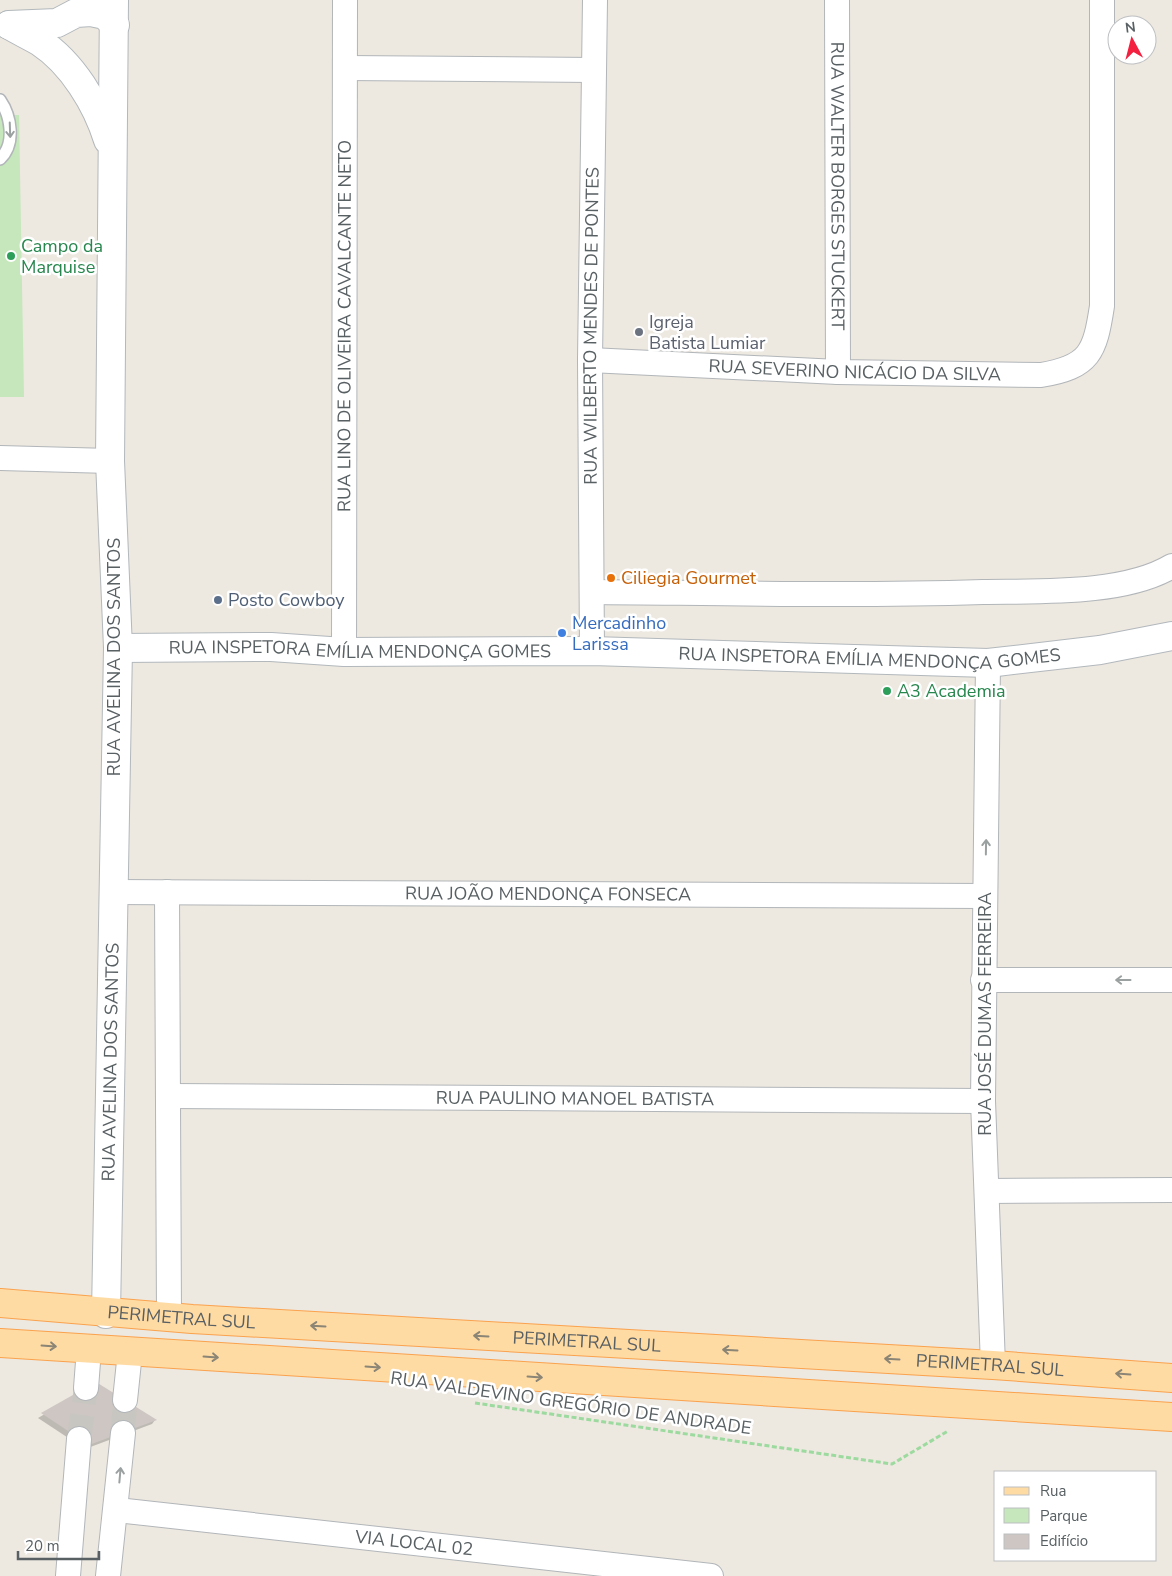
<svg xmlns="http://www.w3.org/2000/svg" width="1172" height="1576" font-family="'Nunito Sans',sans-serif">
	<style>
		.green { fill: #c5e7bb }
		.shadow { fill: #0003 }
		.building { fill: #cdc6c2 }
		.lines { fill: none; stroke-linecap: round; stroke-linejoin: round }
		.street-tunnel { stroke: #c8c6c1; stroke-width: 24; stroke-dasharray: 24 12; stroke-linecap: butt }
		.lane-casing { stroke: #b2b6b9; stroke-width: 14 }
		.street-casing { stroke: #b2b6b9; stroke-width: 26 }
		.secondary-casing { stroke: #b2b8bc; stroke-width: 30 }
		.primary-casing { stroke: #faa24d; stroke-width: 30 }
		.path { stroke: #9dda9f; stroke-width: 3; stroke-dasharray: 5 2.5; stroke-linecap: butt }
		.lane { stroke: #fff; stroke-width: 11 }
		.street { stroke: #fff; stroke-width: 24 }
		.secondary { stroke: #fff; stroke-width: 28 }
		.primary { stroke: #ffdba4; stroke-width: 28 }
		.oneway { stroke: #9ba0a1 }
		.oneway2 { stroke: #8b8576 }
		.leisure-dot { fill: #2e9e5b; stroke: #fff; stroke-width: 2 }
		.worship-dot { fill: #6b7280; stroke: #fff; stroke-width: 2 }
		.food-dot { fill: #e8710a; stroke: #fff; stroke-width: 2 }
		.service-dot { fill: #5c6f8a; stroke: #fff; stroke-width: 2 }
		.shop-dot { fill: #3f7fe0; stroke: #fff; stroke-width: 2 }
		.labels { text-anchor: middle; stroke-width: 5; stroke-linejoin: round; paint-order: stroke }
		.street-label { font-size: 18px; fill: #596063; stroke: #fff }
		.leisure-label { font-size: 18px; fill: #27864d; stroke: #fff; text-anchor: start }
		.worship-label { font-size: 18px; fill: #5b616d; stroke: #fff; text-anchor: start }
		.food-label { font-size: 18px; fill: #c56008; stroke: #fff; text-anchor: start }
		.service-label { font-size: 18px; fill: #4e5e75; stroke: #fff; text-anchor: start }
		.shop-label { font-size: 18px; fill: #366cbe; stroke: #fff; text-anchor: start }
	</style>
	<rect width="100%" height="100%" fill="#ede8e0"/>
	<polygon class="green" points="0,115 19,115 24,397 0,397"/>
	<polygon class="shadow" points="96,1384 155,1420 152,1424 85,1449 38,1418"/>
	<polygon class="building" points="96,1382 157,1420 89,1445 41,1413"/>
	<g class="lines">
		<g class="street-tunnel">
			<polyline points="123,1433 125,1400"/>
			<polyline points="79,1439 86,1388"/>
		</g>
		<g class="lane-casing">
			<path id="lane" d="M 0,100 C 11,116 16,144 0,159"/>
		</g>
		<g class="street-casing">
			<g id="street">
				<path id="s1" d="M 837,0 L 838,372"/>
				<polyline points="345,68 594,70"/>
				<path id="s2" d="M 590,360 L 838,372 L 1041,375 C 1090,367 1095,352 1102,306 L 1102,0"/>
				<polyline points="0,458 110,461"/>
				<path d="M 592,592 C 722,593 852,596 983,592 C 1038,591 1124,595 1172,566"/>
				<path id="s3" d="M 592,651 L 590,360 L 595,0"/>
				<path id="s4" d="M 344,652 L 345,0"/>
				<polyline points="988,663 983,1101 993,1365"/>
				<path id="s5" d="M 112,892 L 985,896"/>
				<polyline points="167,892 169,1317"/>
				<polyline points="983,980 1172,980"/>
				<path id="s6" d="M 169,1096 L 983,1101"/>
				<polyline points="987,1191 1172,1190"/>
				<polyline points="86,1388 89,1349"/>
				<polyline points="125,1400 130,1352"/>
				<path id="s7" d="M 117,1510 L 711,1576"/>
				<polyline points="68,1576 79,1439"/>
				<polyline points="108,1576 123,1433"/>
			</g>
		</g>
		<g class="secondary-casing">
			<g id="secondary">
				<path d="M 9,25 C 19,31 30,36 40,42 C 72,63 97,104 108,140"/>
				<polyline points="9,25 57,23 76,13 91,12 105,15 115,25"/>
				<path id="s8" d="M 118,648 L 271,647 L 344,652 L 592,651 L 988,663 L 1100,650 L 1172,636"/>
				<path id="s9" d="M 106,1314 L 118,648 L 110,461 L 114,0"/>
			</g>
		</g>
		<g class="primary-casing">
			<g id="primary">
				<path id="s10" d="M 0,1303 L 192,1319 L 993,1365 L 1172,1378"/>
				<polyline points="0,1343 1172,1417"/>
			</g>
		</g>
		<polyline class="path" points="475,1403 892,1464 948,1431"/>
		<use href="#lane" class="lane"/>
		<use href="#street" class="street"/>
		<use href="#secondary" class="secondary"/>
		<use href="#primary" class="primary"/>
	</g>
	<defs><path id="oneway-shaft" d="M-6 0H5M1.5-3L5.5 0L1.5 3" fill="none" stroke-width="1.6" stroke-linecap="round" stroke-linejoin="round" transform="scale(1.25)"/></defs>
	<g class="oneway">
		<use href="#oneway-shaft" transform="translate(10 130) rotate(88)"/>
		<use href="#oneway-shaft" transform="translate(986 847) rotate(-89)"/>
		<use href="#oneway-shaft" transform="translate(1123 980) rotate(-180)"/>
		<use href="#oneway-shaft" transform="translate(120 1475) rotate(-85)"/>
	</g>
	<g class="oneway2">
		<use href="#oneway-shaft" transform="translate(318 1326) rotate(-177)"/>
		<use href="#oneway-shaft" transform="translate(481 1336) rotate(-177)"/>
		<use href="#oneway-shaft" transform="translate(49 1346) rotate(4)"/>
		<use href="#oneway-shaft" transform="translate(730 1350) rotate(-177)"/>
		<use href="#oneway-shaft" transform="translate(211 1357) rotate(4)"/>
		<use href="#oneway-shaft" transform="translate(892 1359) rotate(-177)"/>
		<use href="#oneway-shaft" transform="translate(373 1367) rotate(4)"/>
		<use href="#oneway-shaft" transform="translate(1123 1374) rotate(-176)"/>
		<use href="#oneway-shaft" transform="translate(535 1377) rotate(4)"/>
	</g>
	<g class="leisure-dot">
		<circle cx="11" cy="256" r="5"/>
		<circle cx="887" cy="691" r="5"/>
	</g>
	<circle class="worship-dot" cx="639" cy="332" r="5"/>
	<circle class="food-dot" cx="611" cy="578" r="5"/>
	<circle class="service-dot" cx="218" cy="600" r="5"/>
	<circle class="shop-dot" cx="562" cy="633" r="5"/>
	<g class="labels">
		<g class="street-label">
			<text dy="6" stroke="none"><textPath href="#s1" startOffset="186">RUA WALTER BORGES STUCKERT</textPath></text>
			<text dy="6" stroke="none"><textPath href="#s3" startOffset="325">RUA WILBERTO MENDES DE PONTES</textPath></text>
			<text dy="6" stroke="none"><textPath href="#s4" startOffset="326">RUA LINO DE OLIVEIRA CAVALCANTE NETO</textPath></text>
			<text dy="6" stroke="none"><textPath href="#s2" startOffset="265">RUA SEVERINO NICÁCIO DA SILVA</textPath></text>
			<text dy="6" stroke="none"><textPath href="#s8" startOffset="242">RUA INSPETORA EMÍLIA MENDONÇA GOMES</textPath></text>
			<text dy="6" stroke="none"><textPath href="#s8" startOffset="752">RUA INSPETORA EMÍLIA MENDONÇA GOMES</textPath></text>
			<text transform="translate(114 657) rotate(-90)" y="6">RUA AVELINA DOS SANTOS</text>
			<text dy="6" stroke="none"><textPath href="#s5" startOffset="436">RUA JOÃO MENDONÇA FONSECA</textPath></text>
			<text transform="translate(985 1014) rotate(-90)" y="6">RUA JOSÉ DUMAS FERREIRA</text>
			<text dy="6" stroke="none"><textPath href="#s9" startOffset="252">RUA AVELINA DOS SANTOS</textPath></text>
			<text dy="6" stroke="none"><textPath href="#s6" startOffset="406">RUA PAULINO MANOEL BATISTA</textPath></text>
			<text dy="6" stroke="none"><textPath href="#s10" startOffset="182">PERIMETRAL SUL</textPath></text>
			<text dy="6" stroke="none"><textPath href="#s10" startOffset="588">PERIMETRAL SUL</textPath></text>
			<text dy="6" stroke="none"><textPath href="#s10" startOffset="992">PERIMETRAL SUL</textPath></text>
			<text transform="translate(571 1403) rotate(8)" y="6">RUA VALDEVINO GREGÓRIO DE ANDRADE</text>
			<text dy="6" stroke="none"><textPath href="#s7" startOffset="299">VIA LOCAL 02</textPath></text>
		</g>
		<g class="leisure-label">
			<text x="21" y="252">Campo da<tspan x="21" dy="21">Marquise</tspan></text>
			<text x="897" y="697">A3 Academia</text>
		</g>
		<g class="worship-label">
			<text x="649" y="328">Igreja<tspan x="649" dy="21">Batista Lumiar</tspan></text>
		</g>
		<g class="food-label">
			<text x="621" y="584">Ciliegia Gourmet</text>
		</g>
		<g class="service-label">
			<text x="228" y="606">Posto Cowboy</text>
		</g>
		<g class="shop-label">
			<text x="572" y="629">Mercadinho<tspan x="572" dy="21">Larissa</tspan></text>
		</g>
	</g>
	<rect x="994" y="1471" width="162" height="90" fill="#ffffff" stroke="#bdbfc1"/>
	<rect x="1004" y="1487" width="25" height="8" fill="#ffdba4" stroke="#bdbfc1"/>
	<text x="1040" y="1496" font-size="15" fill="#596063">Rua</text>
	<rect x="1004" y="1508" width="25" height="15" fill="#c5e7bb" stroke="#bdbfc1"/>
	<text x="1040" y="1521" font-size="15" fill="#596063">Parque</text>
	<rect x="1004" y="1534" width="25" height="15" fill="#cdc6c2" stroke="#bdbfc1"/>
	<text x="1040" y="1546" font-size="15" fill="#596063">Edifício</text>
	<g transform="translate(1132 40) rotate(353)"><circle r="24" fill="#ffffff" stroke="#bdbfc1"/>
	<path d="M0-4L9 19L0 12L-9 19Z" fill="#f42040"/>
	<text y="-8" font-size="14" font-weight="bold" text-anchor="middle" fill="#596063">N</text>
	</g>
	<path d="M18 1551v8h81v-8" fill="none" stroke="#596063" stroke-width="2.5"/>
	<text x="25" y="1551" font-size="15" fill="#596063" stroke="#ffffff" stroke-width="4" paint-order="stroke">20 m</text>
</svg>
